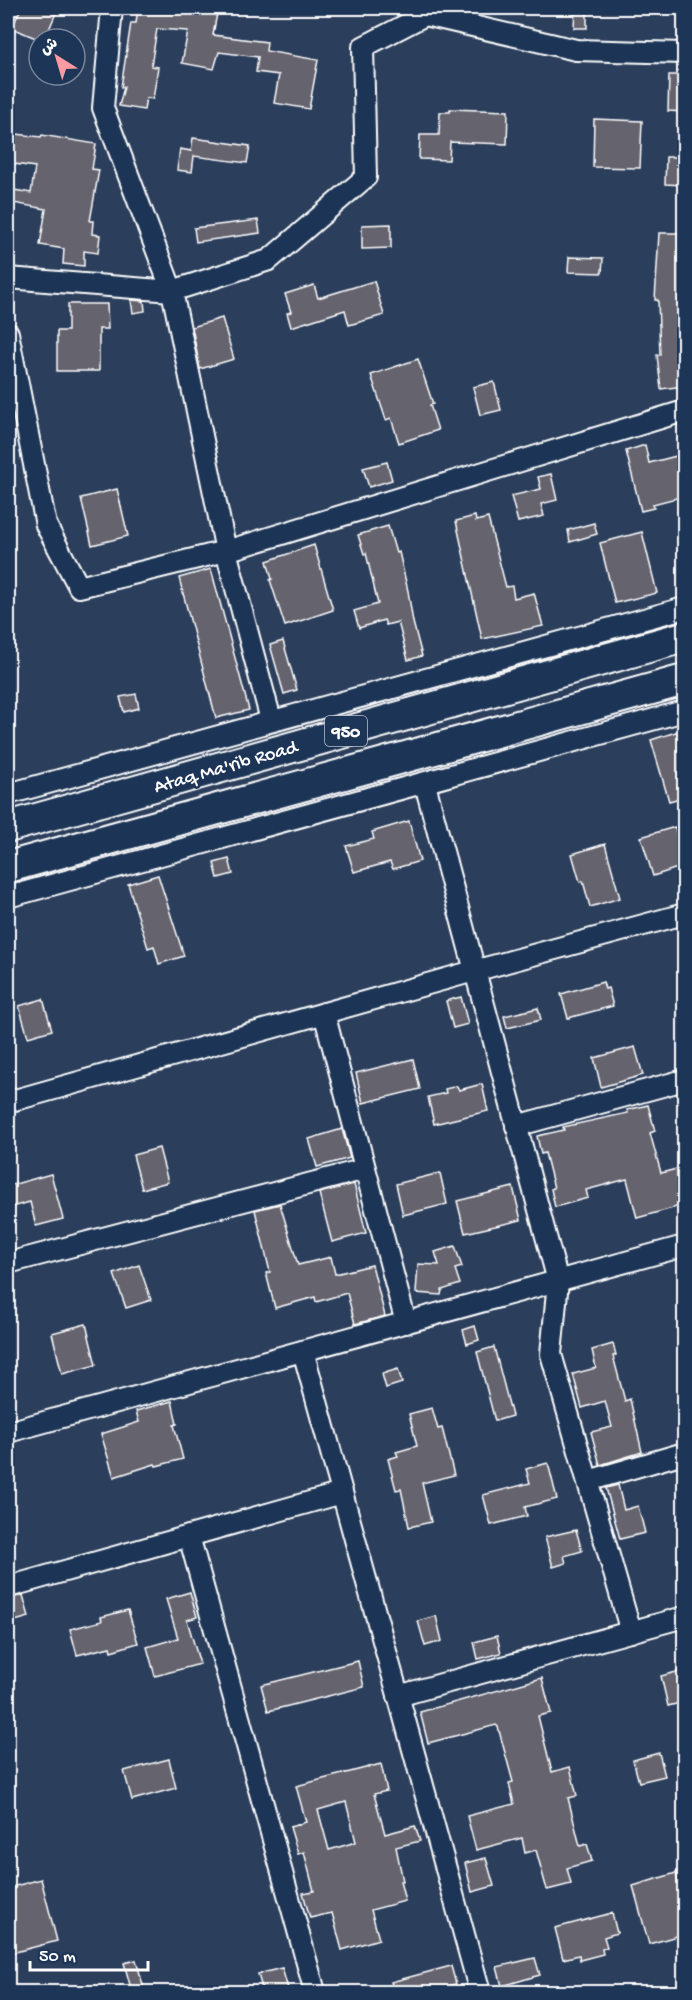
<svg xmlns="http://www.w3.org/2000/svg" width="692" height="2000" font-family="'Gochi Hand','Playpen Sans Arabic',sans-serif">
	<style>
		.building { fill: #65636e; stroke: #fff; stroke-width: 1.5; fill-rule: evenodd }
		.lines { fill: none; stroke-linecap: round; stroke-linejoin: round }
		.minor-casing { stroke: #fff; stroke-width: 24 }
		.primary-casing { stroke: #fff; stroke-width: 34 }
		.minor { stroke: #1d3557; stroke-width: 20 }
		.primary { stroke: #1d3557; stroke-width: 30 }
		.labels { text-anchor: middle; stroke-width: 5; stroke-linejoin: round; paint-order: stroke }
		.shield { fill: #1d3557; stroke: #bbc2cd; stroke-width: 1.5 }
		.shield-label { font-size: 18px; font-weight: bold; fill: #fff }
		.street-label { font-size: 20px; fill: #fff; stroke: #1d3557 }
	</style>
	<rect width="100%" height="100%" fill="#2b3e5c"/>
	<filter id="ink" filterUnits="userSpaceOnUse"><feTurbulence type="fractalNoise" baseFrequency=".0167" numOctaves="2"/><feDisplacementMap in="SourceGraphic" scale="12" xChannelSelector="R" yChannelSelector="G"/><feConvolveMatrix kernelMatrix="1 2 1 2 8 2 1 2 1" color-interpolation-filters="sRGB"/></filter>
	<g filter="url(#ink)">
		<g class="building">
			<polygon points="21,8 58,8 45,39 38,39 12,28"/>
			<polygon points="138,8 161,8 184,11 185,8 218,8 213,35 267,42 266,51 318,60 309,109 274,103 279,75 256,72 258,57 219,52 214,69 182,63 188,31 157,29 151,66 158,67 153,99 146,98 144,110 119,106 124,87 121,87 131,23 136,23"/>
			<polygon points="575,8 587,8 587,28 574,28"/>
			<polygon points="669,75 684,75 684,112 668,111"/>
			<polygon points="450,109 508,111 507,144 450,142 449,160 419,159 420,135 439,135 440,112 450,112"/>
			<polygon points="594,119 642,121 640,168 593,167"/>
			<polygon points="8,133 41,137 42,135 96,144 92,169 99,170 90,221 93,221 92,234 100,235 98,253 84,251 84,266 63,264 64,249 40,245 46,209 8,202 8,189 31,193 35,167 8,163"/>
			<polygon points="193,138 250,146 247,163 194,156 192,172 177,170 180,149 191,151"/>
			<polygon points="666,157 684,157 684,185 665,184"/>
			<polygon points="258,220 260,233 196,242 194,228"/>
			<polygon points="391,224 391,248 362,249 362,225"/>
			<polygon points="659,233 684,233 684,386 661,389 657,355 660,355 658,300 655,300"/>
			<polygon points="569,257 603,258 602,273 568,272"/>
			<polygon points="374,281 384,315 349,325 345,310 291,327 287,313 291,312 285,294 314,285 318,298"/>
			<polygon points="131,300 144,301 145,311 133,313"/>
			<polygon points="68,304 107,304 108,329 99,329 99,371 57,371 57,331 68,331"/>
			<polygon points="222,318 234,359 200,369 192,327"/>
			<polygon points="418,359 433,404 430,405 438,430 399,443 391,418 386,420 371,375"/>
			<polygon points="494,382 501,410 480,415 473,387"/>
			<polygon points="645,445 649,463 684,454 684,496 653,504 654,508 641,511 626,451"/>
			<polygon points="387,462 392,480 369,487 363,468"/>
			<polygon points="551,474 557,500 541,504 544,516 518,522 511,496 541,489 538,477"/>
			<polygon points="117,489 128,536 92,545 81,498"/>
			<polygon points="475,516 476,521 488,518 506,587 512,586 514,598 534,593 543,626 482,639 456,521"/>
			<polygon points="594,523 597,534 570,542 568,530"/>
			<polygon points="388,526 396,553 399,552 408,591 413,622 422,656 408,660 398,622 386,625 384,620 359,628 354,611 378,604 366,553 364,554 358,535"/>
			<polygon points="642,532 657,593 615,603 600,543"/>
			<polygon points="314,545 333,610 285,626 270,580 272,579 267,561"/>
			<polygon points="211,569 249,710 216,718 179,578"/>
			<polygon points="283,641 297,690 284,694 270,645"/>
			<polygon points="136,694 139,708 124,712 120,697"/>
			<polygon points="679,731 684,749 684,797 669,801 651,740"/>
			<polygon points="409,821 420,861 393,869 390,862 354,872 346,846 374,839 372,832"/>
			<polygon points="675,827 684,860 684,866 653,876 641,837"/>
			<polygon points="605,844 620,898 590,907 583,881 580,882 572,854"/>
			<polygon points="229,859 233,874 218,878 214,863"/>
			<polygon points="158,875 184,956 159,964 154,946 148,948 128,884"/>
			<polygon points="603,982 605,989 608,988 613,1006 568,1018 561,994"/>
			<polygon points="461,997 468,1024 453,1028 446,1001"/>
			<polygon points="43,999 52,1030 28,1037 19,1006"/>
			<polygon points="538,1008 541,1020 507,1028 504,1016"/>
			<polygon points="635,1047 643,1075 601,1087 594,1058"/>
			<polygon points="413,1059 420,1089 363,1103 356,1073"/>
			<polygon points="482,1084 488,1111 434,1124 428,1097 446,1093 445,1089 457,1086 459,1090"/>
			<polygon points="648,1105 655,1131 650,1133 661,1173 684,1167 684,1205 637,1218 627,1179 586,1190 588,1198 555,1207 551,1189 554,1188 545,1153 541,1154 537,1136 564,1130 563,1127 628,1113 627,1110"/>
			<polygon points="342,1129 350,1158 317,1167 309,1139"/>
			<polygon points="159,1148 168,1182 142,1189 133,1155"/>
			<polygon points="440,1173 447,1204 403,1215 396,1184"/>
			<polygon points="51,1174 63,1219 36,1226 30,1202 8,1208 8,1186"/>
			<polygon points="354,1184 366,1233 332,1242 319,1193"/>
			<polygon points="513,1187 521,1220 465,1233 457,1201"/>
			<polygon points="280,1204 298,1265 331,1257 335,1274 372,1265 385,1316 355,1324 347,1293 316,1302 315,1297 275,1308 266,1273 270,1272 255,1210"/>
			<polygon points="455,1246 462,1267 455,1269 460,1284 442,1290 441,1295 416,1293 418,1264 439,1265 435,1252"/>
			<polygon points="139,1265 151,1300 126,1308 114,1274"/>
			<polygon points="86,1324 96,1365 62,1374 52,1333"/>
			<polygon points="475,1326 479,1340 467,1344 463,1330"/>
			<polygon points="613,1344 616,1355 613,1356 625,1401 630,1399 642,1452 600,1465 591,1432 612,1427 605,1401 582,1408 573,1374 596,1368 592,1350"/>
			<polygon points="494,1347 512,1416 495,1421 477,1352"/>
			<polygon points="398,1369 402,1383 386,1388 382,1374"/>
			<polygon points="172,1401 177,1424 174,1425 183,1459 156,1466 155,1464 114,1477 101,1434 139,1422 136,1411"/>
			<polygon points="432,1408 438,1429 442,1428 454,1475 422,1483 431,1522 409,1527 401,1489 396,1490 388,1459 398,1456 396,1452 417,1446 409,1414"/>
			<polygon points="548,1463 557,1499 525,1507 527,1516 491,1525 483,1495 530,1483 526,1469"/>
			<polygon points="618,1485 624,1510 638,1506 645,1533 620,1539 606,1488"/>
			<polygon points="576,1530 582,1551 564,1556 566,1563 553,1567 545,1537"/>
			<polygon points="190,1592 197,1617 187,1620 200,1664 155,1676 147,1647 178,1638 166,1599"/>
			<polygon points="23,1595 29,1617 8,1623 8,1599"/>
			<polygon points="128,1610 138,1643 111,1651 110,1647 77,1655 70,1629 102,1621 101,1617"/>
			<polygon points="436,1616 442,1641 425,1646 418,1621"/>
			<polygon points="497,1636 501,1653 478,1659 474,1642"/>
			<polygon points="358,1661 364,1687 268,1711 261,1685"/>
			<polygon points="684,1670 684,1702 668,1706 661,1676"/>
			<polygon points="542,1678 551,1713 538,1716 552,1772 570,1767 577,1796 568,1798 580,1846 587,1844 592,1861 567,1868 571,1884 547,1890 536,1850 525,1853 522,1838 476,1850 467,1816 514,1804 509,1783 513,1782 498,1727 496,1725 428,1743 420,1712"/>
			<polygon points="659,1753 665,1776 639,1782 633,1760"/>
			<polygon points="169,1759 176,1788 132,1800 124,1771"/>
			<path d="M 381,1764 L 387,1791 L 374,1794 L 385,1834 L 415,1826 L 420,1841 L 396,1847 L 403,1881 L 400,1881 L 405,1901 L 371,1910 L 379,1939 L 342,1950 L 332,1913 L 310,1918 L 303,1893 L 314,1891 L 304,1852 L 298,1854 L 290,1827 L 306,1822 L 296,1786 ZM 346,1802 L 356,1842 L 329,1850 L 318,1810 Z"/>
			<polygon points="486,1858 494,1886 472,1892 465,1863"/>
			<polygon points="676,1873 684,1904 684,1934 649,1944 633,1886"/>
			<polygon points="41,1879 57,1941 8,1954 8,1924 14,1922 8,1895 8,1888"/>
			<polygon points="612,1913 617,1933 604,1937 607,1947 602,1949 603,1954 580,1960 579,1955 563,1959 555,1928"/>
			<polygon points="535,1958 540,1975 502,1986 497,1967"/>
			<polygon points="136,1960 145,1992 132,1992 124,1963"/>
			<polygon points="451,1966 456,1984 451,1985 453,1992 394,1992 391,1982"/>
			<polygon points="282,1968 289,1992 263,1992 258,1974"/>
		</g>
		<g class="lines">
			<g class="minor-casing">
				<g id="minor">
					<polyline points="112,8 103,108 172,291 226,551 271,720"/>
					<polyline points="8,278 172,291 269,260 366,177 363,47 425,15 576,50 684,53"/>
					<polyline points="8,333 46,525 79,587 226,551 684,411"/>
					<polyline points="425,784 558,1281 551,1354 631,1632"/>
					<polyline points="8,794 684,608"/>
					<polyline points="8,897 684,711"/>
					<polyline points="324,1013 406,1323"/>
					<polyline points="8,1102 474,971 684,914"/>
					<polyline points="516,1126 684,1080"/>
					<polyline points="8,1263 365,1169"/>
					<polyline points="303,1351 480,1992"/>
					<polyline points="8,1432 684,1246"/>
					<polyline points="588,1481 684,1453"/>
					<polyline points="189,1536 315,1992"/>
					<polyline points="8,1587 342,1493"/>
					<polyline points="398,1696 684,1617"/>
				</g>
			</g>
			<g class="primary-casing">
				<g id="primary">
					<polyline points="8,827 684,637"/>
					<polyline points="8,867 684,680"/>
				</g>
			</g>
			<use href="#minor" class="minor"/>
			<use href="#primary" class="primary"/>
		</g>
	</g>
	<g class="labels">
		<rect class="shield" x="325" y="716" width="42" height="30" rx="4.5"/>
		<g class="shield-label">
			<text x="346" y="737">950</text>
		</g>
		<g class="street-label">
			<text transform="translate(225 765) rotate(-16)" y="7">Ataq Ma'rib Road</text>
		</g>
	</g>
	<rect width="692" height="2000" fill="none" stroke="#1d3557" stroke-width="30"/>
	<rect x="15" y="15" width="662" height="1970" fill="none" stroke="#fff" stroke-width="2" filter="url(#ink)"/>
	<g transform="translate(57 57) rotate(323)"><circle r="28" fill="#1d3557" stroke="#77869a" stroke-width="1.5"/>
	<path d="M0-4.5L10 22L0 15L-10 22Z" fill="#ff9aa2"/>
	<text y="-9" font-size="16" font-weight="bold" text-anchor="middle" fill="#ffffff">ش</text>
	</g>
	<path d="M30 1961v9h118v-9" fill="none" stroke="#ffffff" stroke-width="3"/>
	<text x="39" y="1961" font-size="18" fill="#ffffff" stroke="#1d3557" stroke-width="4.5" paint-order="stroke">50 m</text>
</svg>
